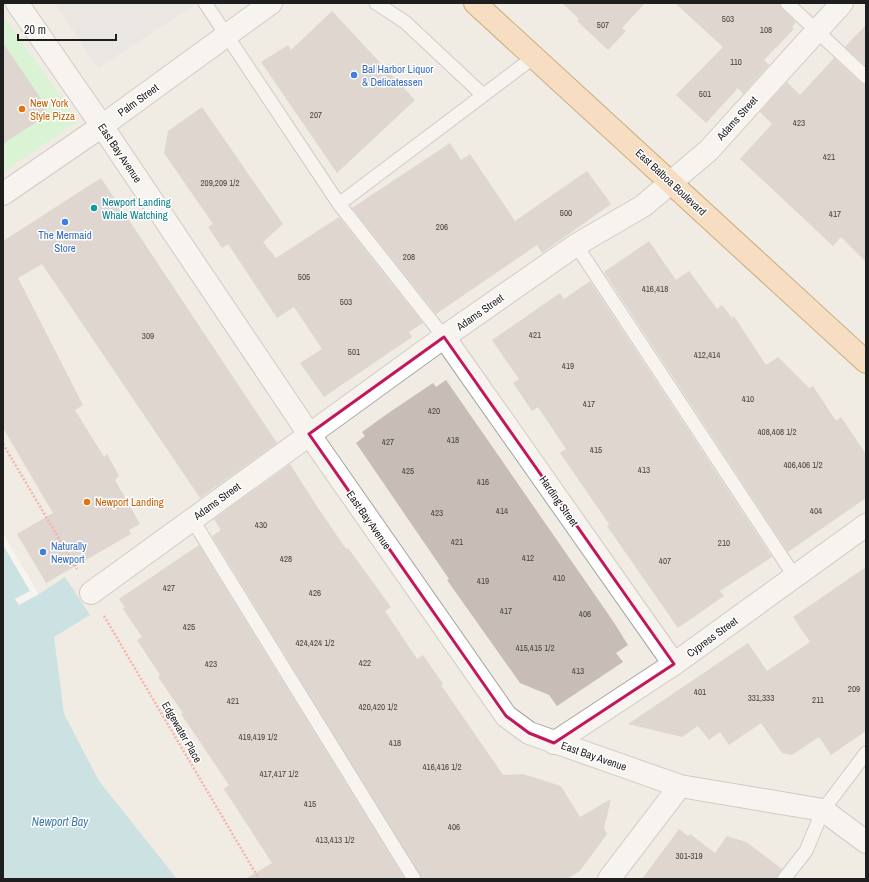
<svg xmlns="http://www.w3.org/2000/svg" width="869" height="882" font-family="'Archivo Narrow',sans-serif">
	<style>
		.park { fill: #bdfdc0 }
		.parking { fill: #e2e2e2 }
		.water { fill: #a1d4e0 }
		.pier { fill: #fff }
		.building { fill: #c8bdb6 }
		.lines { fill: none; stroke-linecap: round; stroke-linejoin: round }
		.lane-casing { stroke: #a5a5a5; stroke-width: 15 }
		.street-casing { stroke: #a5a5a5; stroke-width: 24 }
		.primary-casing { stroke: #986000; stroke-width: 24 }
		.path { stroke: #ff6f65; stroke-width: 2.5; stroke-dasharray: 2 2; stroke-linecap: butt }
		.lane { stroke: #fff; stroke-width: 13 }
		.street { stroke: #fff; stroke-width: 22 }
		.primary { stroke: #ffcf99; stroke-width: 22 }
		.marked { fill: none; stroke: #c2185b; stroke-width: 3; stroke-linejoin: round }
		.shop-dot { fill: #3f7fe0; stroke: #fff; stroke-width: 1.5 }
		.food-dot { fill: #e8710a; stroke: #fff; stroke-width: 1.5 }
		.culture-dot { fill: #0f9aa8; stroke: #fff; stroke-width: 1.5 }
		.labels { text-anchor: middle; stroke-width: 3; stroke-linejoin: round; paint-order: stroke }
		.number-label { font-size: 9px; fill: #484644 }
		.shop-label { font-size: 11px; fill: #366cbe; stroke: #fff; text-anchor: start }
		.street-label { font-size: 11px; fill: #1e1e1e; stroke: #fff }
		.food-label { font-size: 11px; fill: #c56008; stroke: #fff; text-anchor: start }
		.culture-label { font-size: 11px; fill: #0d838f; stroke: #fff; text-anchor: start }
		.water-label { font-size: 12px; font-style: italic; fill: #427aab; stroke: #fff }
	</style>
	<rect width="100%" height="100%" fill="#f0ebe3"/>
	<polygon class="park" points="3,16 78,121 3,172"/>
	<polygon class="parking" points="55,3 197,3 98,68"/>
	<polygon class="water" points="3,533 39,594 65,577 90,615 54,637 64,714 99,781 177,879 3,879"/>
	<polygon class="pier" points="3,533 39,594 19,605 15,599 30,591 3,545"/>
	<g class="building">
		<polygon points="562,3 645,3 622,28 626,31 608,50 577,21 579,19"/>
		<polygon points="675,3 779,3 782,9 796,22 792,27 794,29 764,60 769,65 743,94 738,88 706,123 676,95 723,47"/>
		<polygon points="332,11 415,100 337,173 261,62 288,45 291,50"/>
		<polygon points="866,25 866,66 845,47"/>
		<polygon points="3,43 46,106 44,117 3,144"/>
		<polygon points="834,58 861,83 866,85 866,262 841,237 833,246 740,159 772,124 760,112 787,82 800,95"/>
		<polygon points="202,107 283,224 263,242 276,258 339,217 423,323 409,332 412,337 324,397 300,363 322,349 294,307 277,318 228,244 222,248 208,227 213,224 164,153 168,131"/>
		<polygon points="450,143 461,160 470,154 515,221 587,171 611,204 542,253 537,245 436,314 352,208"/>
		<polygon points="101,178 277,443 200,498 42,264 18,278 83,405 75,410 104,457 107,454 119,476 115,480 140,524 129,530 131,534 46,583 17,534 53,513 3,428 3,241"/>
		<polygon points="649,241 676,280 689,271 717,309 722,305 732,318 734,316 766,365 778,357 809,388 813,386 836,421 841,417 866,454 866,498 788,552 604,272"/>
		<polygon points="590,281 772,557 720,591 724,596 678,628 607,526 609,524 560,453 566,449 538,407 532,411 513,383 519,379 492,340 560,293 564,299"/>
		<polygon points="446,380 613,621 628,645 616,653 623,662 557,706 549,695 520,683 447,580 449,579 356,443 365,436 362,432 387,414 433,383 436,387"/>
		<polygon points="290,464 318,508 346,549 348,548 391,607 385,611 417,659 423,655 443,684 441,685 503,775 523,774 561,786 580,817 611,799 604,828 607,834 580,871 567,879 422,879 212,536 221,530 214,519"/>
		<polygon points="199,545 405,879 245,879 272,863 224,789 229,785 181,714 183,713 158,677 160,675 137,640 142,637 123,609 125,607 119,599"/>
		<polygon points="866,567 866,731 831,755 819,737 792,755 782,753 761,723 729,745 720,732 709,740 698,726 682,737 628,724 748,643 767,671 810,642 793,617"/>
		<polygon points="679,829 688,836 690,834 715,853 727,836 746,842 782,869 776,879 642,879"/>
	</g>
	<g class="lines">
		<g class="lane-casing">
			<g id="lane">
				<polyline points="205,3 339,204 444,337"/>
				<polyline points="376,3 405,22 483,95"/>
				<polyline points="787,3 866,77"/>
				<polyline points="339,204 534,57"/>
				<polyline points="576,245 795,577"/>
				<polyline points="192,519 414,879"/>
				<polyline points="784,879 806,851 823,810 866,753"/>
			</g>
		</g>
		<g class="street-casing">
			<g id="street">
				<polyline points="17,3 102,126 309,434 506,716 529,733 680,786 823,810 866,842"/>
				<polyline points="3,194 102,126 271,3"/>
				<polyline points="444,337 674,664"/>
				<polyline points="91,593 444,337 576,245 643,206 709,150 842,3"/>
				<polyline points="554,743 674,664 866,525"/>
				<polyline points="609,879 680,786"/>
			</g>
		</g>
		<g class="primary-casing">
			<polyline id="primary" points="475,3 866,362"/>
		</g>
		<g class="path">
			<polyline points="3,444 77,569"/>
			<polyline points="104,616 259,879"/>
		</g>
		<use href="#lane" class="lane"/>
		<use href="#street" class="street"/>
		<use href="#primary" class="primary"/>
	</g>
	<path d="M0 0H869V882H0ZM 444,337 L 674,664 L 554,743 L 529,733 L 506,716 L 309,434 Z" fill="#f0ebe3" fill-opacity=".55" fill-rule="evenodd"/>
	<path class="marked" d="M 444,337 L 674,664 L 554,743 L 529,733 L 506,716 L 309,434 Z"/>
	<g class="shop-dot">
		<circle cx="354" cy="75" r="4"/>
		<circle cx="65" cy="222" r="4"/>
		<circle cx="43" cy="552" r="4"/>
	</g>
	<g class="food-dot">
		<circle cx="22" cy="109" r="4"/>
		<circle cx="87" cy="502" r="4"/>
	</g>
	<circle class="culture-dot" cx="94" cy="208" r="4"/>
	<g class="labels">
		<g class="number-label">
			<text x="728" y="22">503</text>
			<text x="603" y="28">507</text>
			<text x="766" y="33">108</text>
			<text x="736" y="65">110</text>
			<text x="705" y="97">501</text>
			<text x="316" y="118">207</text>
			<text x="799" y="126">423</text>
			<text x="829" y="160">421</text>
			<text x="220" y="186">209,209 1/2</text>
			<text x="566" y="216">500</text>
			<text x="835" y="217">417</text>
			<text x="442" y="230">206</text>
			<text x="409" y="260">208</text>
			<text x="304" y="280">505</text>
			<text x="655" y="292">416,418</text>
			<text x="346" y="305">503</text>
			<text x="535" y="338">421</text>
			<text x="148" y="339">309</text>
			<text x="354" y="355">501</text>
			<text x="707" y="358">412,414</text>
			<text x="568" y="369">419</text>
			<text x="748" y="402">410</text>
			<text x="589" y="407">417</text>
			<text x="434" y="414">420</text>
			<text x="777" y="435">408,408 1/2</text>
			<text x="453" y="443">418</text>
			<text x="388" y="445">427</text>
			<text x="596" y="453">415</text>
			<text x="803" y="468">406,406 1/2</text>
			<text x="644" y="473">413</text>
			<text x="408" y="474">425</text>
			<text x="483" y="485">416</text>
			<text x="502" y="514">414</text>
			<text x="816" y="514">404</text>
			<text x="437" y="516">423</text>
			<text x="261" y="528">430</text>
			<text x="457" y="545">421</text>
			<text x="724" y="546">210</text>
			<text x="528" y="561">412</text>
			<text x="286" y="562">428</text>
			<text x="665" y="564">407</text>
			<text x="559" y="581">410</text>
			<text x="483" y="584">419</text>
			<text x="169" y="591">427</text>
			<text x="315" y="596">426</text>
			<text x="506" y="614">417</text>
			<text x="585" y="617">406</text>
			<text x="189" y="630">425</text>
			<text x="315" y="646">424,424 1/2</text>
			<text x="535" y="651">415,415 1/2</text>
			<text x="365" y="666">422</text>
			<text x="211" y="667">423</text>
			<text x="578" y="674">413</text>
			<text x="854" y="692">209</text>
			<text x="700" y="695">401</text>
			<text x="761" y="701">331,333</text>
			<text x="818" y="703">211</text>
			<text x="233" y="704">421</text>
			<text x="378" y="710">420,420 1/2</text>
			<text x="258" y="740">419,419 1/2</text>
			<text x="395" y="746">418</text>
			<text x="442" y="770">416,416 1/2</text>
			<text x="279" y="777">417,417 1/2</text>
			<text x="310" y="807">415</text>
			<text x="454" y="830">406</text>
			<text x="335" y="843">413,413 1/2</text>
			<text x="689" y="859">301-319</text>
		</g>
		<g class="shop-label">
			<text x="362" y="73">Bal Harbor Liquor<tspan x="362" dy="13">&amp; Delicatessen</tspan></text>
			<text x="65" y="239" text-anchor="middle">The Mermaid<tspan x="65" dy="13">Store</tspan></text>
			<text x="51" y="550">Naturally<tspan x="51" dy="13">Newport</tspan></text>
		</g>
		<g class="street-label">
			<text transform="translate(138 100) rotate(-36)" y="4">Palm Street</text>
			<text transform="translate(737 118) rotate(-48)" y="4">Adams Street</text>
			<text transform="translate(120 153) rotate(56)" y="4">East Bay Avenue</text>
			<text transform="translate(671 182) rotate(43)" y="4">East Balboa Boulevard</text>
			<text transform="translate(480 312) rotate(-35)" y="4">Adams Street</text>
			<text transform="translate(217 501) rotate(-36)" y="4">Adams Street</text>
			<text transform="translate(559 501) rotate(55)" y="4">Harding Street</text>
			<text transform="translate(369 520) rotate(55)" y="4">East Bay Avenue</text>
			<text transform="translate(712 637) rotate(-36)" y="4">Cypress Street</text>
			<text transform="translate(182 732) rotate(60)" y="4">Edgewater Place</text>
			<text transform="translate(594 756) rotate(19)" y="4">East Bay Avenue</text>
		</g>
		<g class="food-label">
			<text x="30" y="107">New York<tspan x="30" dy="13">Style Pizza</tspan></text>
			<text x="95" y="506">Newport Landing</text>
		</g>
		<g class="culture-label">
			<text x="102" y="206">Newport Landing<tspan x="102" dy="13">Whale Watching</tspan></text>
		</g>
		<g class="water-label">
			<text x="60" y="826">Newport Bay</text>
		</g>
	</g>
	<rect width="869" height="882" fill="none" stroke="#1e1e1e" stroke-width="8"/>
	<path d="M18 34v6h98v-6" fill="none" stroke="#1e1e1e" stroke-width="2"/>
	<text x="24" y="34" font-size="12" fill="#1e1e1e" stroke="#ffffff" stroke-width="3" paint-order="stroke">20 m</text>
</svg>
